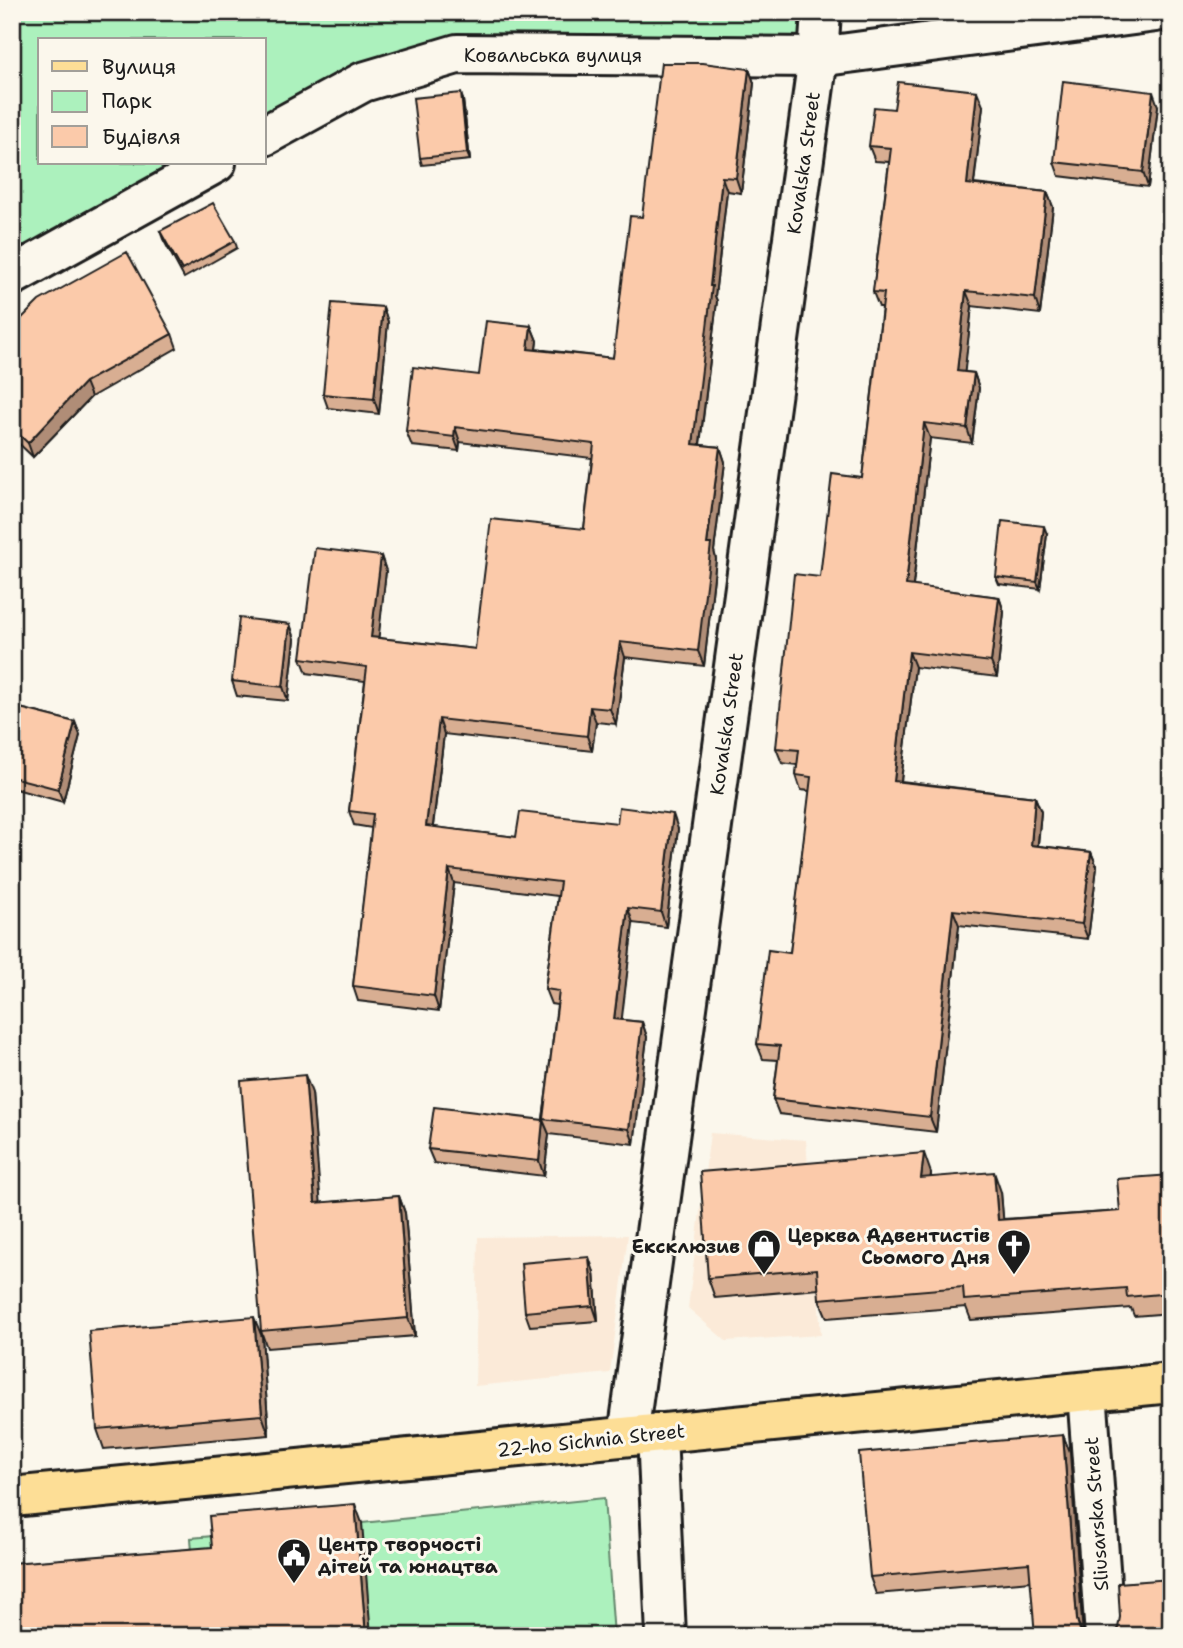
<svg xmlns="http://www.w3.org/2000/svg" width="1183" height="1648" font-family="'Shantell Sans',sans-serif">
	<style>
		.built { fill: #fbead8 }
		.green { fill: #acf1bd; stroke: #64866c; stroke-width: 2 }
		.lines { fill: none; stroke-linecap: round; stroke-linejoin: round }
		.minor-casing { stroke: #1c1c1c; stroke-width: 44 }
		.major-casing { stroke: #1c1c1c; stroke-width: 44 }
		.minor { stroke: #fbf7ec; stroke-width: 38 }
		.major { stroke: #fdde96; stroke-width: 38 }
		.wall { fill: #d8ae92; stroke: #1c1c1c; stroke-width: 2 }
		.shaded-wall { fill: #b08d77; stroke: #1c1c1c; stroke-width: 2 }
		.building { fill: #fbcaaa; stroke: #1c1c1c; stroke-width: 2 }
		.labels { text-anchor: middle; stroke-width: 6; stroke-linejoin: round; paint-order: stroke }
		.street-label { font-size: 19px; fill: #1c1c1c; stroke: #fbf7ec }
		.poi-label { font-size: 19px; font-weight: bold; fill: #1c1c1c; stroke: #fbf7ec; text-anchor: end }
	</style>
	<rect width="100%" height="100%" fill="#fbf7ec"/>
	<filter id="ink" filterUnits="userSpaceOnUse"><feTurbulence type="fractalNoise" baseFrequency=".0143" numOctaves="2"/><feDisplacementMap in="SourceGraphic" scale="14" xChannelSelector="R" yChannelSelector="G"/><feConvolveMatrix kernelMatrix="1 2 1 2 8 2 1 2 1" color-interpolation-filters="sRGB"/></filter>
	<g filter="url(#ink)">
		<g class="built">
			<polygon points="710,1133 806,1140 821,1335 726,1341 688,1308"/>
			<polygon points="628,1235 610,1373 475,1386 478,1237"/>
		</g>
		<g class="green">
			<polygon points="12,12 808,12 805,47 457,45 264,126 264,40 40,40 40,163 198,163 12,266"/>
			<polygon points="604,1498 614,1636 198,1636 191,1538 362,1523"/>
		</g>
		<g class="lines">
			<g class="minor-casing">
				<g id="minor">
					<polyline points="264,136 363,82 457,54 818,57 1156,12"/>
					<polyline points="12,276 216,163"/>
					<polyline points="1087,1392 1105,1636"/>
					<polyline points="657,1433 666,1636"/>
					<polyline points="628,1436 818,57 821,12"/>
				</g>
			</g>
			<g class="major-casing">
				<polyline id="major" points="12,1497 1171,1383"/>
			</g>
			<use href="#minor" class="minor"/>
			<use href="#major" class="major"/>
		</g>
		<g class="wall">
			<polygon points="749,69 754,83 741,193 727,191 715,296 717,301 700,445 720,447 725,462 714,551 716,559 704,666 625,657 616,724 596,722 592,751 444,734 433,827 516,837 617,823 678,829 666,927 633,923 621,1020 642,1022 647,1037 634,1144 549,1134 544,1176 434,1163 428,1149 543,1120 557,1005 551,1004 545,989 558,896 454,883 439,1011 358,1001 353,986 372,828 354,825 349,811 365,681 307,673 301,658 381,556 386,571 378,638 475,649 584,529 592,458 460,442 459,451 412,446 406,431 479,375 531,326 537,341 536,349 613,358 642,217"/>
			<polygon points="463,100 470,160 422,165 420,158"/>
			<polygon points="983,106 974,184 1047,192 1053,207 1040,314 972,306 964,372 974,373 979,388 972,443 930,438 913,586 999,597 1004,612 997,677 915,667 901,781 1035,797 1041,812 1038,846 1091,852 1097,867 1088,939 959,925 936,1132 779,1114 773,1099 778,1060 763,1059 757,1044 790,953 810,791 801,790 796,775 797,765 782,763 776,748 820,577 862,478 882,307 879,307 873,292 889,162 875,161 869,146 894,109"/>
			<polygon points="1158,106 1148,187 1059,176 1054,162"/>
			<polygon points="160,231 235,241 237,248 184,278 163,239"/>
			<polygon points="383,307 388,322 379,414 328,408 323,394"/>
			<polygon points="12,328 172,334 177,348 91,397 33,457 12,437"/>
			<polygon points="1047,534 1040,589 999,584 996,577"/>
			<polygon points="290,624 295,639 288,701 237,696 232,681"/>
			<polygon points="12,706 75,722 80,735 63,802 12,788"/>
			<polygon points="312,1093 320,1203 399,1196 405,1213 415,1336 267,1348 261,1331"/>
			<polygon points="931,1173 931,1177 1001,1192 1003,1219 1120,1211 1171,1175 1171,1313 1134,1316 1131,1308 971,1320 966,1307 827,1318 819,1299 819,1289 715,1298 708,1278"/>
			<polygon points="594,1272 598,1321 530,1326 525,1312"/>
			<polygon points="262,1337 269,1435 104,1449 97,1429"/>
			<polygon points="1063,1435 1070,1453 1031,1581 876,1594 870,1577"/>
		</g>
		<g class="shaded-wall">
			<polygon points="749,69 754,83 741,193 736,178"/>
			<polygon points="977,91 983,106 972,199 967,184"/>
			<polygon points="1153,92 1158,106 1148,187 1143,172"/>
			<polygon points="461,93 463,100 470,160 467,153"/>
			<polygon points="722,177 727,191 715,296 717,301 698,459 693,444"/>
			<polygon points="1047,192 1053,207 1040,314 1035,298"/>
			<polygon points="966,291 972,306 963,386 957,371"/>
			<polygon points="383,307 388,322 379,414 374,399"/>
			<polygon points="531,326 537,341 534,363 528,349"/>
			<polygon points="974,373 979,388 972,443 967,428"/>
			<polygon points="85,382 91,397 33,457 28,443"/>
			<polygon points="924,423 930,438 911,601 906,585"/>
			<polygon points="455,427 460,442 459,451 454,437"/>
			<polygon points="720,447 725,462 714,551 716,559 704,666 698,651 707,544"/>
			<polygon points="1044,526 1047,534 1040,589 1037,582"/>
			<polygon points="381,556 386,571 377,652 371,637"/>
			<polygon points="999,597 1004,612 997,677 991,662"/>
			<polygon points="290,624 295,639 288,701 283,687"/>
			<polygon points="620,642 625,657 616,724 610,709"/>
			<polygon points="909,652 915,667 899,796 894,781"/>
			<polygon points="590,707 596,722 592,751 587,736"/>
			<polygon points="439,719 444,734 431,841 426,826"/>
			<polygon points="75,722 80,735 63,802 58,789"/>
			<polygon points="1035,797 1041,812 1036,861 1031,845"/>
			<polygon points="673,814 678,829 666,927 661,912"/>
			<polygon points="1091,852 1097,867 1088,939 1082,924"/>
			<polygon points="449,869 454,883 439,1011 434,996"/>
			<polygon points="628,908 633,923 620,1034 614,1019"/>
			<polygon points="953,910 959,925 936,1132 930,1117"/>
			<polygon points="642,1022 647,1037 634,1144 629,1129"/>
			<polygon points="305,1075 312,1093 322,1220 315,1203"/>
			<polygon points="543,1120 549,1134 544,1176 539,1161"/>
			<polygon points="924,1153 931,1173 928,1198 921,1178"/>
			<polygon points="994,1172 1001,1192 1005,1239 998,1220"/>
			<polygon points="399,1196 405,1213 415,1336 408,1318"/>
			<polygon points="589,1257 594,1272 598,1321 593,1306"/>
			<polygon points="254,1317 262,1337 269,1435 262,1415"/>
			<polygon points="1063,1435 1070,1453 1083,1636 1077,1620"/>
			<polygon points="355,1504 362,1523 371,1636 366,1636"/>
		</g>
		<g class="building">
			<polygon points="661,63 703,63 749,69 736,178 722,177 710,286 712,286 693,444 720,447 707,544 711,544 698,651 620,642 610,709 590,707 587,736 439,719 426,826 516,837 520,812 617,823 619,807 673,814 661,912 628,908 614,1019 642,1022 629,1129 543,1119 559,991 545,989 560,882 449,869 434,996 353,986 373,814 349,811 367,667 301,658 315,548 381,556 371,637 475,649 491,519 584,529 594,444 455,427 454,437 406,431 413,367 479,375 486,321 531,326 528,349 613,358 630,216 642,217"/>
			<polygon points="1063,81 1153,92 1143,172 1054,162"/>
			<polygon points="898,82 977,91 967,184 1047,192 1035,298 966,291 957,371 974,373 967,428 924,423 906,585 999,597 991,662 909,652 894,781 1035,797 1031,845 1091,852 1082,924 953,910 930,1117 773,1099 780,1046 757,1044 768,950 790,953 811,777 796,775 799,750 776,748 794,574 820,577 832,474 862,478 884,293 873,292 891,148 869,146 874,107 894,109"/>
			<polygon points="461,93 467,153 420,158 413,98"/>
			<polygon points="213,203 235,241 182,270 160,231"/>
			<polygon points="127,252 172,334 85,382 28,443 12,428 12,328 39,301"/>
			<polygon points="332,303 383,307 374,399 323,394"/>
			<polygon points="1002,521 1044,526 1037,582 996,577"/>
			<polygon points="239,618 290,624 283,687 232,681"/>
			<polygon points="12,706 75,722 58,789 12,777"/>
			<polygon points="305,1075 315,1203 399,1196 408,1318 261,1331 241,1081"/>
			<polygon points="434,1107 543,1120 539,1161 428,1149"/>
			<polygon points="924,1153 921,1178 994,1172 998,1220 1120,1211 1117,1179 1171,1175 1171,1293 1127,1297 1126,1288 964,1300 963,1287 819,1299 817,1269 708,1278 700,1172"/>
			<polygon points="589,1257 593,1306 525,1312 521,1263"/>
			<polygon points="254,1317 262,1415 97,1429 89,1331"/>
			<polygon points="1063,1435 1077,1620 1080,1630 1086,1636 1035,1636 1029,1563 870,1577 859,1453"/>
			<polygon points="355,1504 366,1636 12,1636 12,1563 212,1547 209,1516"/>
			<polygon points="1171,1579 1171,1636 1111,1636 1118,1628 1120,1617 1118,1583"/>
		</g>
	</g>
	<defs>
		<g id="shop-pin" transform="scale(1.75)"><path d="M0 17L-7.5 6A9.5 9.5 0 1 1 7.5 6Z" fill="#1c1c1c" stroke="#fbf7ec"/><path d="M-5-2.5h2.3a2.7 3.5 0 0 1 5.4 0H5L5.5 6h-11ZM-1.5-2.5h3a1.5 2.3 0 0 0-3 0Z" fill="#fff"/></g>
		<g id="church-pin" transform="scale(1.75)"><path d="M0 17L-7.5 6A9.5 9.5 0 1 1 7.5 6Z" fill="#1c1c1c" stroke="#fbf7ec"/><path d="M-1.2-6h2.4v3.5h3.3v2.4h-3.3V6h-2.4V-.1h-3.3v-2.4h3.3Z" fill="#fff"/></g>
		<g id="civic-pin" transform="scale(1.75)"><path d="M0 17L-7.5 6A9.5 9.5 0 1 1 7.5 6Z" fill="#1c1c1c" stroke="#fbf7ec"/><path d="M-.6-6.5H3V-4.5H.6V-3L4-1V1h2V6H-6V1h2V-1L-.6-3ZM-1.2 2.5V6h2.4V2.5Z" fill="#fff"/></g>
	</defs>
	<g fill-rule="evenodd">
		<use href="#shop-pin" x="764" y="1246"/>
		<use href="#church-pin" x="1014" y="1246"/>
		<use href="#civic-pin" x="294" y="1555"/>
	</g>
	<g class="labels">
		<g class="street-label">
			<text x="553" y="62">Ковальська вулиця</text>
			<text transform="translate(803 163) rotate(-82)" y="7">Kovalska Street</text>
			<text transform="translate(726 724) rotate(-82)" y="7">Kovalska Street</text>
			<text transform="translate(591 1440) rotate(-6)" y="7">22-ho Sichnia Street</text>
			<text transform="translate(1096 1514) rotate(-94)" y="7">Sliusarska Street</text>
		</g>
		<g class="poi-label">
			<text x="990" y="1242">Церква Адвентистів<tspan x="990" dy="22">Сьомого Дня</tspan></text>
			<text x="740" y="1253">Ексклюзив</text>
			<text x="318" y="1551" text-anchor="start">Центр творчості<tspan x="318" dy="22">дітей та юнацтва</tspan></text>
		</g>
	</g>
	<rect width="1183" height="1648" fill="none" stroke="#fbf7ec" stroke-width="42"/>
	<rect x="21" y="21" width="1141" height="1606" fill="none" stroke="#1c1c1c" stroke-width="2.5" filter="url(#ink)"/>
	<rect x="38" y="38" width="228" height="126" fill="#fbf7ec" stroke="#a29f99" stroke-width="2"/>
	<rect x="52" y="61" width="35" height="10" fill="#fdde96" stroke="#a29f99" stroke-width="2"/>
	<text x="102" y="74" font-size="21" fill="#1c1c1c">Вулиця</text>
	<rect x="52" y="91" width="35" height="21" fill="#acf1bd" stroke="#a29f99" stroke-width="2"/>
	<text x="102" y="108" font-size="21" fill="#1c1c1c">Парк</text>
	<rect x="52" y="126" width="35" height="21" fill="#fbcaaa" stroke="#a29f99" stroke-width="2"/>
	<text x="102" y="144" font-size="21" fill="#1c1c1c">Будівля</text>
</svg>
